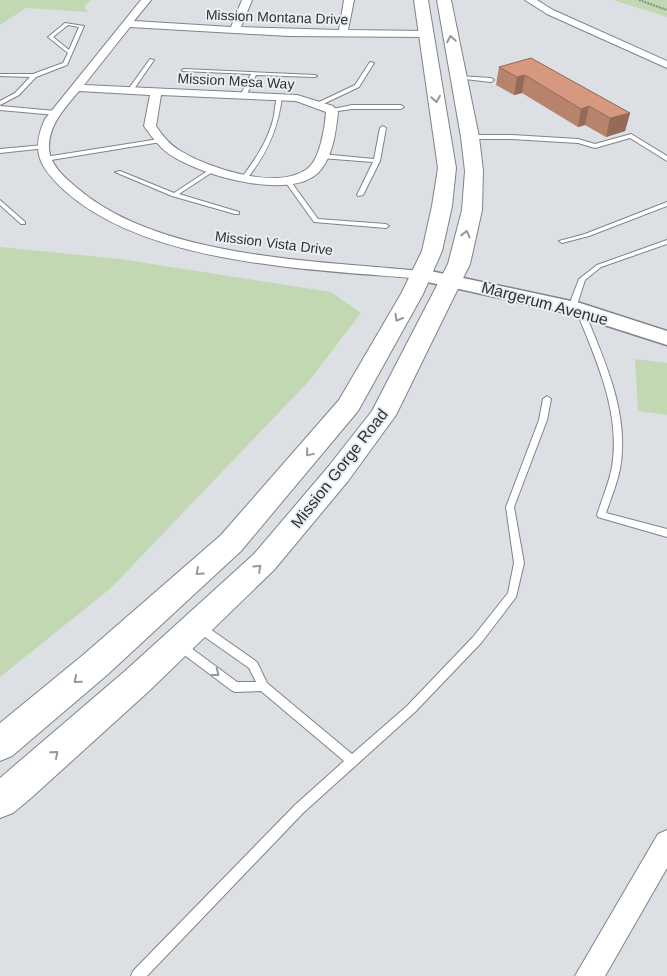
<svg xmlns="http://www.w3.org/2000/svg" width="667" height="976" font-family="Arial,sans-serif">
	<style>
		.green { fill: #c1d8b3 }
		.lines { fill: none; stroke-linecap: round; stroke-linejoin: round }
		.lane-casing { stroke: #808387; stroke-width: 2 }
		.street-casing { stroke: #808387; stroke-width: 2 }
		.secondary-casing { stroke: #808387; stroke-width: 3 }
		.primary-casing { stroke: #808387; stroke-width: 2 }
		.path { stroke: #878a8c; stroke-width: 2; stroke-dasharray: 2 1; stroke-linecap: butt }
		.lane { fill: #fff; fill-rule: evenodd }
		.street { fill: #fff; fill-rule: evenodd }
		.secondary { fill: #fff; fill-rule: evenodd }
		.primary { fill: #fff; fill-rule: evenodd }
		.wall { fill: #b8836c }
		.shaded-wall { fill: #966a58 }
		.building { fill: #d6987e; stroke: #966a58 }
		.oneway { stroke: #979898 }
		.labels { text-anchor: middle; stroke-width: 4; stroke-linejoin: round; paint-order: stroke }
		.far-street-label { font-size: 14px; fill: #2f3132; stroke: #e9eef2 }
		.street-label { font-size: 16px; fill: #2f3132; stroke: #e9eef2 }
	</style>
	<rect width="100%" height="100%" fill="#dce0e4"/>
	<g class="green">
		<polygon points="0,0 91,0 84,7 88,12 26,8 0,25"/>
		<polygon points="613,0 667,0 667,17"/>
		<polygon points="0,247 120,259 331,292 361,313 309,381 111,588 0,677"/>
		<polygon points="635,359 667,363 667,415 638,411"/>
	</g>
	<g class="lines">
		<g class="lane-casing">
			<g id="lane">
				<path d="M 65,23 L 84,26 L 67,65 L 36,77 L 19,95 L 0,105 L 0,101 L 15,93 L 30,77 L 0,76 L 0,74 L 33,74 L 63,63 L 68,53 L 48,37 ZM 68,25 L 79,27 L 69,50 L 53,37 Z"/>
				<polygon points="150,59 154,60 132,92 128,92 127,91"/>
				<polygon points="370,62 374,63 359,87 321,105 317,105 317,103 355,85"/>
				<polygon points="184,69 315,75 317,76 315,77 256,75 246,96 243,98 240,96 251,74 182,71 182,70"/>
				<polygon points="458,76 491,78 494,80 491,82 456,78 456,76"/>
				<path d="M 277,96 L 282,97 C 278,130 266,156 245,181 L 241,181 L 240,180 C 254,161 267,143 273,120 C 275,112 275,104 277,96 Z"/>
				<polygon points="352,105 401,105 404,107 401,109 352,109 331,112 328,110"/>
				<polygon points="0,106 56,111 59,113 56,115 0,110"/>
				<polygon points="383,126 386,128 380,161 363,195 358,196 357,195 373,162 321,158 318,156 321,154 374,159 380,128"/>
				<polygon points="631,134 667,156 667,161 630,138 595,148 578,143 512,139 470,139 467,137 470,135 512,135 578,139 595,144"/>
				<polygon points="159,139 162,141 161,142 45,161 42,159 45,157"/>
				<polygon points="44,145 46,146 46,148 0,153 0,149"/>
				<polygon points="212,168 217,169 179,194 239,212 239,214 235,214 172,196 115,172 120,171 174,193"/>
				<polygon points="285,179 289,179 318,219 386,224 389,226 386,228 314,222 284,180"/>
				<polygon points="0,200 25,222 25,224 21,224 0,205"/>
				<polygon points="667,202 667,206 589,236 562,243 559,241 585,234"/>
				<polygon points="667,240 667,244 601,267 585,280 576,308 575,310 569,310 568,308 579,279 597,265"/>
				<path d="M 577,308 L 580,308 L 584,310 C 604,360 630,413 620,469 C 617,484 611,498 606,513 L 667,529 L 667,537 L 601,518 L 598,517 L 597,515 C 602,499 609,483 612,467 C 621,412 596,360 576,310 Z"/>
				<polygon points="547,396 551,399 547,420 514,507 524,563 516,597 481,643 415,712 303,813 147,976 131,976 133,971 295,805 344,761 261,691 235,692 231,690 175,648 174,645 175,642 179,641 183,642 237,682 256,682 249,668 195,630 194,627 195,624 199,623 203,624 257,662 267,683 352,754 407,706 473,637 508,593 514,563 506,507 539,420 543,399"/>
			</g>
		</g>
		<g class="street-casing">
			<g id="street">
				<path d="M 141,0 L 151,0 L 134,21 L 231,27 L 242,0 L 252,0 L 241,27 L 339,30 L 344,0 L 354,0 L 348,30 L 426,31 L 431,34 L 426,37 L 289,36 L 130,27 L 84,85 L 297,95 L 333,106 L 338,112 C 336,131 333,158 318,173 C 288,201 199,175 169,154 C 158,146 152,137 144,126 L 150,95 L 79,91 C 65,108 49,124 49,147 C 49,164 64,177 76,187 C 158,259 316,260 421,271 L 426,272 L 428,275 L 426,278 L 421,279 C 313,269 149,266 65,191 C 40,168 30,152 45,119 ZM 161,95 L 296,101 L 326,112 C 325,127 320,160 307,169 C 276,191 208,168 179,150 C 169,144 163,136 156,126 Z"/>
				<polygon points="525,0 537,0 553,10 667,61 667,68 547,14"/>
				<polygon points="667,830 667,868 605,976 575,976 658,834"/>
			</g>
		</g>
		<g class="secondary-casing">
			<polygon id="secondary" points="421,269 580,303 667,331 667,345 567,313 414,279 411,275 414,271"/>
		</g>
		<g class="primary-casing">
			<g id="primary">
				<polygon points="414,0 428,0 456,168 452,206 442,251 423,294 358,411 241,551 107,675 12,756 0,761 0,723 83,655 221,535 339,400 401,294 422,251 432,206 438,168"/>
				<polygon points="437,0 451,0 479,137 483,171 482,210 470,264 396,415 348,481 274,570 149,691 31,798 13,813 0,818 0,778 125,671 254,554 328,467 372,411 448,264 462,210 465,171 461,137"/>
			</g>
		</g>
		<polyline class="path" points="639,0 667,10"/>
		<use href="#lane" class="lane"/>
		<use href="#street" class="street"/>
		<use href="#secondary" class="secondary"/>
		<use href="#primary" class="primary"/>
	</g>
	<polygon class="wall" points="531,58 630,113 625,131 606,137 585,125 578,127 522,93 514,95 496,85 499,67"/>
	<g class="shaded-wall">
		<polygon points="525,75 522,93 514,95 517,77"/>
		<polygon points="589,106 585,125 578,127 581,109"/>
		<polygon points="630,113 625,131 606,137 610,118"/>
	</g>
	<polygon class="building" points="531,58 630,113 610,118 589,106 581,109 525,75 517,77 499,67"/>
	<defs><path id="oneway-chevron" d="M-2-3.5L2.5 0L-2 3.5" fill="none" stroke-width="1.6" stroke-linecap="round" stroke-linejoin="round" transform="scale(1.25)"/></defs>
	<g class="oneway">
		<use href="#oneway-chevron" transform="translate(451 39) rotate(-100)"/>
		<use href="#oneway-chevron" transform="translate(436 99) rotate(81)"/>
		<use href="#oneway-chevron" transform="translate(466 234) rotate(-76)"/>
		<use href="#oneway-chevron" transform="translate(398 318) rotate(120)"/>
		<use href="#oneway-chevron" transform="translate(309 453) rotate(130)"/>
		<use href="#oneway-chevron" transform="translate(258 568) rotate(-43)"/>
		<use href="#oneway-chevron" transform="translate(199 572) rotate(138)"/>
		<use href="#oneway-chevron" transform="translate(216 673) rotate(37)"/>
		<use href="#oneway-chevron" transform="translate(77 680) rotate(140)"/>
		<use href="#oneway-chevron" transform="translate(55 754) rotate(-41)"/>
	</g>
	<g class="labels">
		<g class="far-street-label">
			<text transform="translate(277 17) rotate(2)" y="5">Mission Montana Drive</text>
			<text transform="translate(236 81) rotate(3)" y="5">Mission Mesa Way</text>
			<text transform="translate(274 243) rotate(7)" y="5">Mission Vista Drive</text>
		</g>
		<g class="street-label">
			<text transform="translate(545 303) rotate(15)" y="6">Margerum Avenue</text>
			<text transform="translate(339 468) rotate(-52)" y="6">Mission Gorge Road</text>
		</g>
	</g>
</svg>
